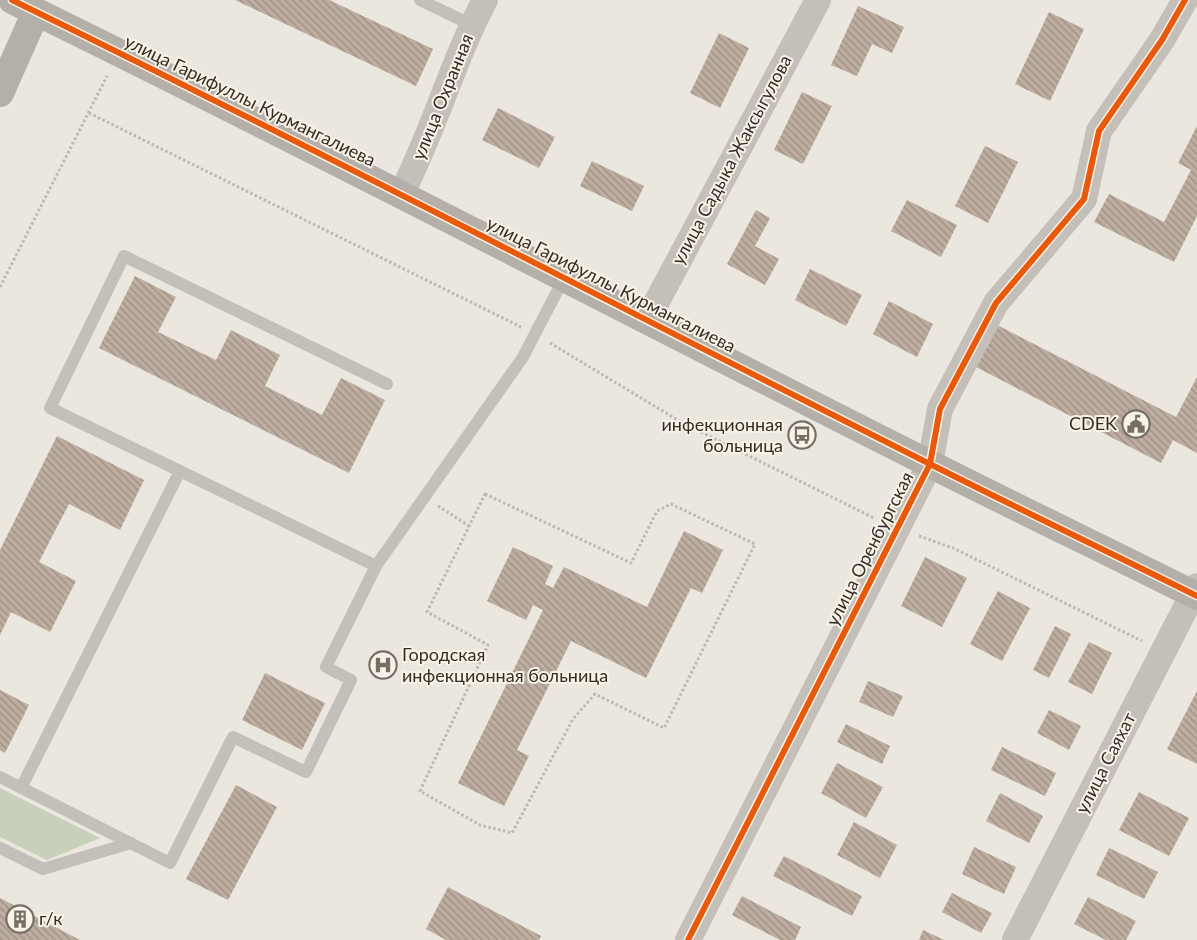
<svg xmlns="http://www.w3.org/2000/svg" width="1197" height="940" font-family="Lato,sans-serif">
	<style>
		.green { fill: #c9d0ba }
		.building { fill: url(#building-back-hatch) }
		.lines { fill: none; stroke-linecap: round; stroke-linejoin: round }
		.path { stroke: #bcb8b1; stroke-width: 3; stroke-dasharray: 2.5 2.5; stroke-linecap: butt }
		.lane { stroke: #c4bfb8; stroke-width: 12 }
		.street { stroke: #c4bfb8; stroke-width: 26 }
		.secondary { stroke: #b4afa9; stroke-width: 28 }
		.cycleway-casing { stroke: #f8f3e6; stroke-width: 9 }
		.cycleway { stroke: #e8590c; stroke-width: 6 }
		.labels { text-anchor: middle; stroke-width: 4; stroke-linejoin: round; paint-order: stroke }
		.street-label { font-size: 18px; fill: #342d27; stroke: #f8f3e6 }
		.poi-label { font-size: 18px; fill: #342d27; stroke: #f8f3e6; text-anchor: end }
	</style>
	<defs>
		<pattern id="building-back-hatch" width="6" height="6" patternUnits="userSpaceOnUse" patternTransform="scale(1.25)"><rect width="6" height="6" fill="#beaea1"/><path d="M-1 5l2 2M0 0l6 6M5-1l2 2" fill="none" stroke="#9b8e83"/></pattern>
	</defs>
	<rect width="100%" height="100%" fill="#ebe7df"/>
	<polygon class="green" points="0,788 100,838 47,860 0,837"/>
	<g class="building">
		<polygon points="235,0 329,0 433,49 416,86"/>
		<polygon points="858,6 904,27 892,53 872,44 857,76 831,65"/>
		<polygon points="1049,12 1084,29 1050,101 1015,84"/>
		<polygon points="719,33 749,48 720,108 690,93"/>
		<polygon points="802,92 832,106 803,164 774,150"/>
		<polygon points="498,108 555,137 539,168 482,140"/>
		<polygon points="1197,126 1197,216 1174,262 1094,222 1109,194 1164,222 1191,170 1178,163"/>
		<polygon points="985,146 1018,162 988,223 955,206"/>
		<polygon points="592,161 644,186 632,211 580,186"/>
		<polygon points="907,200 957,225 941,257 891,231"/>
		<polygon points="756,210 770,218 755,246 779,259 765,285 727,264"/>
		<polygon points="810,269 862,295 846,326 795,300"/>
		<polygon points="135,276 176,297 158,332 216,360 231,330 280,355 265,386 322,415 341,378 385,400 349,473 99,348"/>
		<polygon points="889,301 933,324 917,357 873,334"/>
		<polygon points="997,325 1176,417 1197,377 1197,453 1173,440 1161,463 976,367"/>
		<polygon points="57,436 144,480 120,530 69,504 39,562 76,581 50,632 11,612 0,635 0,550"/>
		<polygon points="684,531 723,550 702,593 691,588 646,678 571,641 517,750 529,756 504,806 458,783 543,610 533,605 526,620 487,601 513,547 553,566 545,584 553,588 564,567 647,607"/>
		<polygon points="925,557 967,578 942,627 901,606"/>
		<polygon points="998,591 1030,608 1002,661 970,644"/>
		<polygon points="1055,626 1071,634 1049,678 1033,670"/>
		<polygon points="1089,642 1112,653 1092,694 1068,682"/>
		<polygon points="265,673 325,703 302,750 242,720"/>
		<polygon points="868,681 903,696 893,717 859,702"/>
		<polygon points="0,690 29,705 5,753 0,750"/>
		<polygon points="1197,691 1197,764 1167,749"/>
		<polygon points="1049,710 1081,726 1069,750 1037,733"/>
		<polygon points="846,724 890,746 882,764 837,742"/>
		<polygon points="1002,747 1056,773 1045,796 991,770"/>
		<polygon points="837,763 883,787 866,818 821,793"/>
		<polygon points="236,785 277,807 228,900 186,879"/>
		<polygon points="1139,792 1189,818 1169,856 1119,830"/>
		<polygon points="1000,793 1043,816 1029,843 986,821"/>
		<polygon points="854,822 897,845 880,878 837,855"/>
		<polygon points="974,847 1016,867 1004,894 962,874"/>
		<polygon points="1109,848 1158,872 1144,899 1096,875"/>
		<polygon points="784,856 862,896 852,916 773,876"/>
		<polygon points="448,887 541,936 539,940 446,940 426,929"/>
		<polygon points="952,893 992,913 981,933 942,912"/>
		<polygon points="742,896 801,927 795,940 780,940 732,915"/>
		<polygon points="1088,897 1136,921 1126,940 1106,940 1074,924"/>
		<polygon points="0,898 80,940 0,940"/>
		<polygon points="923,930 944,940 919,940"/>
	</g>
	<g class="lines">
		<g class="path">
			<polyline points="89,113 521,327"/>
			<polyline points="0,287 107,76"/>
			<polyline points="550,343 681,422 874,518"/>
			<polygon points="485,494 631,563 657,511 671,504 755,544 664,728 595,694 573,719 512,833 480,825 420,791 488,645 427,612"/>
			<polyline points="438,506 469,526"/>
			<polyline points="919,536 953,548 1142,641"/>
		</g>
		<g class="lane">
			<polyline points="420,0 472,25"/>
			<polyline points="387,384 124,256 50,408 376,566 523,357 564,278"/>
			<polyline points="0,777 170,863 233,737 306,772 351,680 326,667 376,566"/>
			<polyline points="21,788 180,471"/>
			<polyline points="0,848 43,869 131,843"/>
		</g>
		<g class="street">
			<path d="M 401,194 C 434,131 452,62 485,0"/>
			<polyline points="647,320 818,0"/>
			<polyline points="688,940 930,464 940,409 996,303 1084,199 1099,131 1162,40 1185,0"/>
			<polyline points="1015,940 1197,586"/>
		</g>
		<g class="secondary">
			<path d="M 12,0 C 319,150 622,309 928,463 C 1017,508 1107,551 1197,596"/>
			<polyline points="0,93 36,12"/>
		</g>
		<g class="cycleway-casing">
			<g id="cycleway">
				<path d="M 12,0 C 319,150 622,309 928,463 C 1017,508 1107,551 1197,596"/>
				<polyline points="688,940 930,464 940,409 996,303 1084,199 1099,131 1162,40 1185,0"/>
			</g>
		</g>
		<use href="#cycleway" class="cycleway"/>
	</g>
	<defs>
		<g id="civic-ring" transform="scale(1.4375)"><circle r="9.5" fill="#f8f3e6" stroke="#746e67" stroke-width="1.5"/><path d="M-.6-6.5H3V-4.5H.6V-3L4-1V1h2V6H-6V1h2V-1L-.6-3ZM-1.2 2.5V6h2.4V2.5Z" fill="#746e67"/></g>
		<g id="bus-ring" transform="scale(1.4375)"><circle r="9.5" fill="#f8f3e6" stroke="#746e67" stroke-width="1.5"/><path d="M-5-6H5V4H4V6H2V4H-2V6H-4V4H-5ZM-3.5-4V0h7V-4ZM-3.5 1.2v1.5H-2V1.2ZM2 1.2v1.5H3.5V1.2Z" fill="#746e67"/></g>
		<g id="hospital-ring" transform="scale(1.4375)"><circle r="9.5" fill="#f8f3e6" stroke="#746e67" stroke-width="1.5"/><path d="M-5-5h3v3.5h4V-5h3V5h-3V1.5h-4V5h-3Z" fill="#746e67"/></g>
		<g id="building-ring" transform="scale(1.4375)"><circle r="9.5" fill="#f8f3e6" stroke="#746e67" stroke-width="1.5"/><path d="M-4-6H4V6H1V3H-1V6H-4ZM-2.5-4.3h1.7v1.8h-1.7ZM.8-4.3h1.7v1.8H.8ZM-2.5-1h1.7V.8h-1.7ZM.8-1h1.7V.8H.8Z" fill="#746e67"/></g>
	</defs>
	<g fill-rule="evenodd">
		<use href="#civic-ring" x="1136" y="424"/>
		<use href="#bus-ring" x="802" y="435"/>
		<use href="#hospital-ring" x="383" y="665"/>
		<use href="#building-ring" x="20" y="919"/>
	</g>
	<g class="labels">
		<g class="street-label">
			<text transform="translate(443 97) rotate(-68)" y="6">улица Охранная</text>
			<text transform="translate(250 101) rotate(26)" y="6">улица Гарифуллы Курмангалиева</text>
			<text transform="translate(732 160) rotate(-62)" y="6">улица Садыка Жаксыгулова</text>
			<text transform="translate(611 285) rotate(27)" y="6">улица Гарифуллы Курмангалиева</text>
			<text transform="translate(870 549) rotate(-63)" y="6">улица Оренбургская</text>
			<text transform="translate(1106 763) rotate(-63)" y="6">улица Саяхат</text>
		</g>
		<g class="poi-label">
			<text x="1117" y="430">CDEK</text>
			<text x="783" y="431">инфекционная<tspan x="783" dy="21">больница</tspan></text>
			<text x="402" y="661" text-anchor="start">Городская<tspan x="402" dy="21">инфекционная больница</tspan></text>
			<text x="39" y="925" text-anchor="start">г/к</text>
		</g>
	</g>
</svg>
